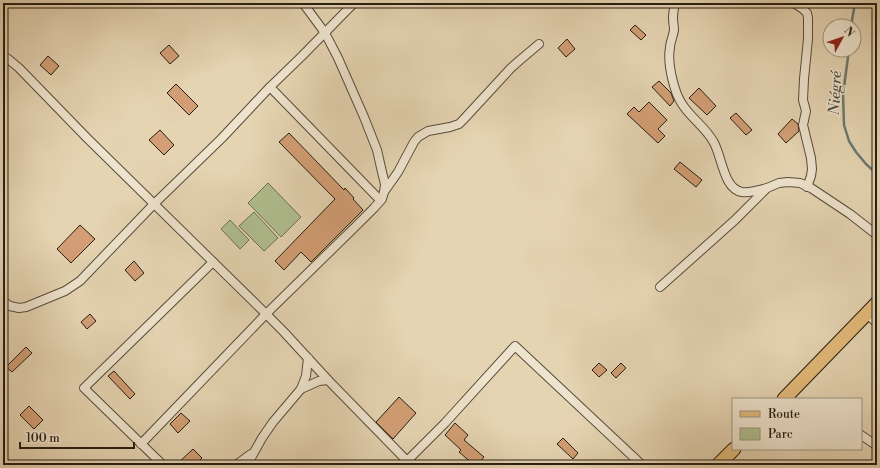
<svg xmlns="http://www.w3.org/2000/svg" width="880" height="468" font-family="'Libre Bodoni',serif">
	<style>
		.green { fill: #b0be8f; stroke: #6b6e51 }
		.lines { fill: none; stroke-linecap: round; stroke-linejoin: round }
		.stream { stroke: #6a7a73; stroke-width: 2.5 }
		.building { fill: #d39e75; stroke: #261e13 }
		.street-casing { stroke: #564c3b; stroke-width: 10 }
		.primary-casing { stroke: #261e13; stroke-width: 15 }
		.street { stroke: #eee3cd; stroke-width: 8 }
		.primary { stroke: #e2ba79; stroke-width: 13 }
		.labels { text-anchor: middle; stroke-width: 3; stroke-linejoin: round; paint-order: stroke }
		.water-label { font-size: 15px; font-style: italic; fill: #484c43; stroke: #eee3cd }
	</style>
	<rect width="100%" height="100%" fill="#e5d4b2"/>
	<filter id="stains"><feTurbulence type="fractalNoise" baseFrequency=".005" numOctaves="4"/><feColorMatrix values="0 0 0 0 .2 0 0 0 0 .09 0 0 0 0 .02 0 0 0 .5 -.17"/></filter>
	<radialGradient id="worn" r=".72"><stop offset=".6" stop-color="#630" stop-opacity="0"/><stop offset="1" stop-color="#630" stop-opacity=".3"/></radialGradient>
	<g class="green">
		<polygon points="268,183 301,217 281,237 248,203"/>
		<polygon points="254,212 278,238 264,251 239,226"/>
		<polygon points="230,220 249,240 240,249 221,229"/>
	</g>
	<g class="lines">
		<g class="stream">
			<polyline points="851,26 854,9 853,3"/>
			<polyline points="849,50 843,94 844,125 849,141 856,152 866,164 877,174"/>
		</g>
	</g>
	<g class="building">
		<polygon points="635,25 646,35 641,40 630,30"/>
		<polygon points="567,39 575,49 566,57 558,48"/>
		<polygon points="169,45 179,56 170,64 160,53"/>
		<polygon points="48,56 59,66 51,75 40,65"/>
		<polygon points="659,81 671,93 674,101 670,106 652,87"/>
		<polygon points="176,84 198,106 189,115 167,93"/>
		<polygon points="699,88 716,106 707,115 689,98"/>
		<polygon points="649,102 667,120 658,129 665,136 658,143 627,114 634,107 639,112"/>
		<polygon points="736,113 752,130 746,135 730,118"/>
		<polygon points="792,119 798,124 799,131 786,143 778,134"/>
		<polygon points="160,130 174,145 164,155 149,140"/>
		<polygon points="289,133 344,190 345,188 354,198 353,199 363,210 311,262 301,252 284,270 275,261 335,199 279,142"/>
		<polygon points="680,162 702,180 696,187 674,169"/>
		<polygon points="80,225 95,239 71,263 57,249"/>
		<polygon points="134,261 144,273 135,281 125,270"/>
		<polygon points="90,314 96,321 87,329 81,322"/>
		<polygon points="26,347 32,353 12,372 6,367"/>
		<polygon points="599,363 607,370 599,377 592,370"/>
		<polygon points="621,363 626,368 616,378 611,373"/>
		<polygon points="114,371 135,394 130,399 108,376"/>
		<polygon points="399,397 416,413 393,439 376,422"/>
		<polygon points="29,406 43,420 34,429 20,415"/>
		<polygon points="181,413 190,421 178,433 170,424"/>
		<polygon points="455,423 468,435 464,440 484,457 477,465 474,465 459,452 461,450 445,435"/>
		<polygon points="563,438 578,453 573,459 557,444"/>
		<polygon points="193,449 202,458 195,465 176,465"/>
	</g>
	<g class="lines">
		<g class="street-casing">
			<g id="street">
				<path d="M 675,3 C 674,8 673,13 673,18 C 673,22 674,26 674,30 C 673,37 670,42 670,48 C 667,63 674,92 682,104 C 691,118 705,127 713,141 C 722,155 723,189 742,192 C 750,193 759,190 767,188"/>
				<polyline points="794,3 803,9 807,13 808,18 808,39 804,79 803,100 806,111 803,125 811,158 812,169 811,176 807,187"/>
				<polyline points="3,57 7,58 19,68 87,138 261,309 283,331 328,380 411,465"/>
				<polyline points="270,87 380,200"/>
				<polyline points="384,192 398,172 414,142 418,137 428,131 450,127 459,124 463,120 511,68 520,60 539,44"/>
				<polyline points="660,287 735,220 767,188 779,183 788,182 800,183 811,188 850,214 877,235"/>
				<polyline points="3,301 10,306 19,308 26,307 65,291 80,281 154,204 222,138 270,87 302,56 354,3"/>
				<polyline points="867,314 877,323"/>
				<polyline points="301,389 319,381 328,380"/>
				<polyline points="861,435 877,446"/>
				<polyline points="141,444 266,314 357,225 374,208 382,199 384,192 385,184 382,172 377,150 364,117 338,58 325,33 303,3"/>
				<polyline points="404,464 445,423 515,346 642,465"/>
				<polyline points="163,465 84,388 213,262"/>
				<polyline points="236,465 251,454"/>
				<polyline points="247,465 262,438 273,422 301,389 306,376 308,358"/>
			</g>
		</g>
		<g class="primary-casing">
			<g id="primary">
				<polyline points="784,399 877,303"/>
				<polyline points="718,465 734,449"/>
			</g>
		</g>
		<use href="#street" class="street"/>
		<use href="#primary" class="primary"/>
	</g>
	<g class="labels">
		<g class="water-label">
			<text transform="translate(835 93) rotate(-87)" y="5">Niégré</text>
		</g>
	</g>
	<rect width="880" height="468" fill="none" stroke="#e5d4b2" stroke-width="16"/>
	<rect x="4" y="4" width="872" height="460" fill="none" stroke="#261e13" stroke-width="2"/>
	<rect x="8" y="8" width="864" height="452" fill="none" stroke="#261e13"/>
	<rect x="732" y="398" width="130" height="52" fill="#eee3cd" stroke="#9e9483"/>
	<rect x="740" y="411" width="20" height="6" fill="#e2ba79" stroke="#9e9483"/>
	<text x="768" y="418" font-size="12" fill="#261e13">Route</text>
	<rect x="740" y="428" width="20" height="12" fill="#b0be8f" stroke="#9e9483"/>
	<text x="768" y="438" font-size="12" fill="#261e13">Parc</text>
	<g transform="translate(842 38) rotate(50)"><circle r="19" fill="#eee3cd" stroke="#9e9483"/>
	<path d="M0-3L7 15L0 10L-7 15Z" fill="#8f2418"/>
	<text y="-6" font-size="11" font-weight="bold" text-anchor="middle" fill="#261e13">N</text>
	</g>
	<path d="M20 442v6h114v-6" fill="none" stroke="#261e13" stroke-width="2"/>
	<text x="26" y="442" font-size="12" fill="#261e13" stroke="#eee3cd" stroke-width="3" paint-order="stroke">100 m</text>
	<rect width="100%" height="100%" filter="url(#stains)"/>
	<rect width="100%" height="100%" fill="url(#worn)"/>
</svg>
